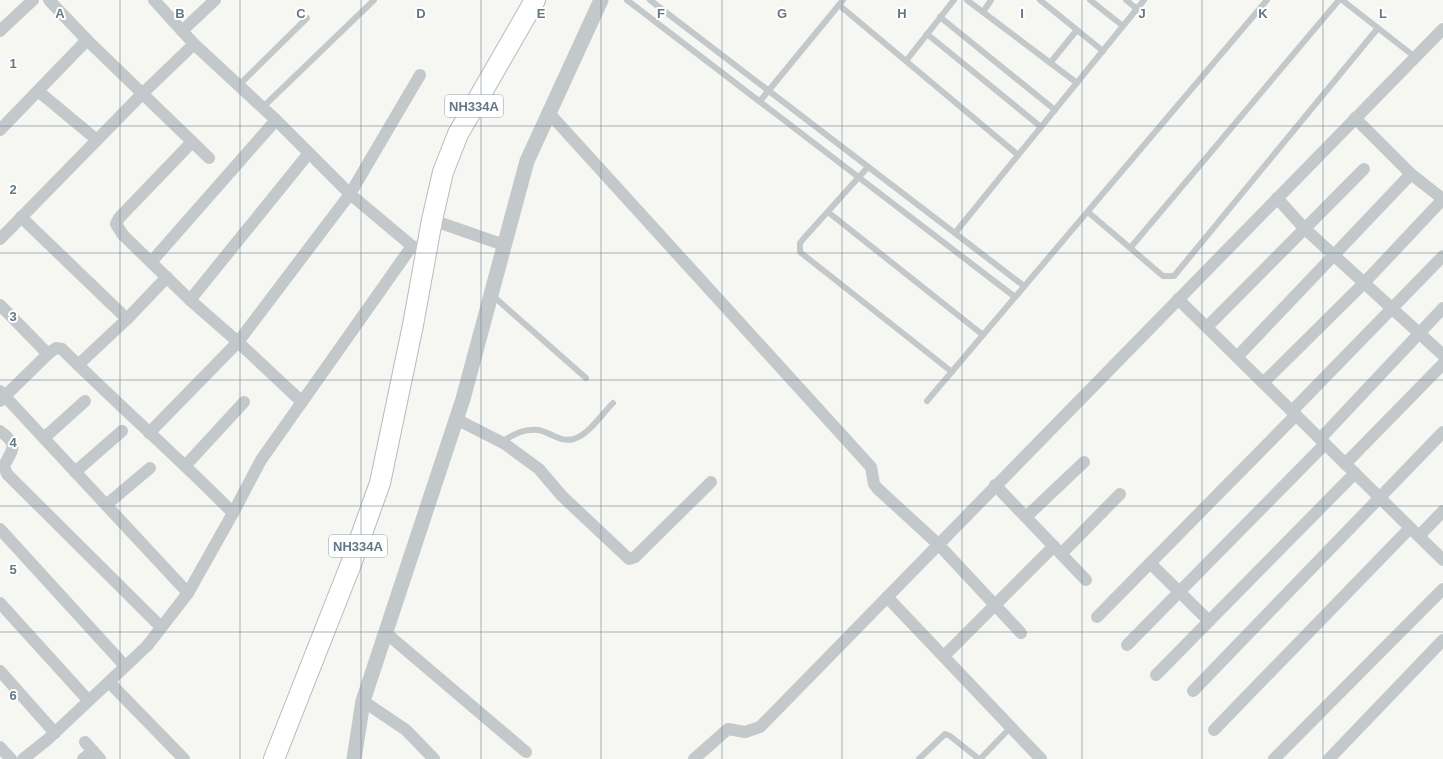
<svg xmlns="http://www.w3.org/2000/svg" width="1443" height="759" font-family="Helvetica,sans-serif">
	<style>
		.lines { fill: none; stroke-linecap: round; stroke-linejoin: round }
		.trunk-casing { stroke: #b7bbbe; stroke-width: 22 }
		.service { stroke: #c3c8cb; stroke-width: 6 }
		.minor { stroke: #c3c8cb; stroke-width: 12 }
		.tertiary { stroke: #c3c8cb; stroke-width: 15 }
		.trunk { stroke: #fff; stroke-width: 20 }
		.grid { fill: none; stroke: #637886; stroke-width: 1; stroke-opacity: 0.55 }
		.labels { text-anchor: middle; stroke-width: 4; stroke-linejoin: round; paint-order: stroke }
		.shield { fill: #fff; stroke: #92a0aa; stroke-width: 1 }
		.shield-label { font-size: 13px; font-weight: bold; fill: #637886 }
		.grid-label { font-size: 13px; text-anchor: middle; font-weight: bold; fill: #637886; stroke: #fff; stroke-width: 4; stroke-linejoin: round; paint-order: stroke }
	</style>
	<rect width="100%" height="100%" fill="#f6f6f2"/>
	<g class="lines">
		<g class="trunk-casing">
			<polyline id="trunk" points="274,759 351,564 380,483 413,325 432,220 443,172 458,134 535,0"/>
		</g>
		<g class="service">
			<polyline points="627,0 1015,297"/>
			<polyline points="650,0 1024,286"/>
			<polyline points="967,0 1077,83"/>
			<polyline points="1040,0 1103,51"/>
			<polyline points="1090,0 1123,26"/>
			<polyline points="1126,0 1137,9"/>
			<polyline points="1342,0 1415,57"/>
			<polyline points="839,5 1018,155"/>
			<polyline points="983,12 991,0"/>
			<polyline points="940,17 1055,110"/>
			<polyline points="927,34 1041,127"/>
			<polyline points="906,61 954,0"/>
			<polyline points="1050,63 1077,30"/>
			<polyline points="239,85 307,18"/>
			<polyline points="760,101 843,0"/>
			<polyline points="263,107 374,0"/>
			<polyline points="868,167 804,238 800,243 800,252 952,372"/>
			<polyline points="828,212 983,335"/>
			<polyline points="1088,212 1163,276 1174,276 1378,28"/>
			<polyline points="955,233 1144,0"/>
			<polyline points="1131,247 1339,0"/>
			<polyline points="492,295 586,378"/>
			<polyline points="927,401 1267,0"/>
			<path d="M 501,442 C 513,435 524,428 538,430 C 551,432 560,443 574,439 C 589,434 602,414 613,403"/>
			<polyline points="919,759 945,734 950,736 979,759"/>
			<polyline points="980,759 1011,727"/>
		</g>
		<g class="minor">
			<polyline points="49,0 87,40 209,158"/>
			<polyline points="154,0 194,44 276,120 350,194 412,246 419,249"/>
			<polyline points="0,31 33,0"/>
			<polyline points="182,31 215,0"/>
			<polyline points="38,91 97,140"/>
			<polyline points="549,113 871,467 874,484 878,489 938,544 1021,633"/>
			<polyline points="1355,118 1411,174 1443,199"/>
			<polyline points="0,130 87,40"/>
			<polyline points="192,142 119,218 116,224 123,235 190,300 238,342 350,194 420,75"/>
			<polyline points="1277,198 1304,228 1443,355"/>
			<polyline points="21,217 127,319 167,277"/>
			<polyline points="432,220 504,245"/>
			<polyline points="0,239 142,94 194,44"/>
			<polyline points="152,261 276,120"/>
			<polyline points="1178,299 1443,560"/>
			<polyline points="190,300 309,153"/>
			<path d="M 0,305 L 48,354 L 56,348 L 62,349 C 118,405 178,457 233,513"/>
			<polyline points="1207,327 1364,169"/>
			<polyline points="1237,357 1411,174"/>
			<polyline points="78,365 127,319"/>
			<polyline points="1263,383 1364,283 1443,199"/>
			<polyline points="0,391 188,593"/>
			<polyline points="0,401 48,354"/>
			<polyline points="1292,411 1443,256"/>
			<polyline points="456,419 505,444 539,469 562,496 629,559 635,557 711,482"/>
			<path d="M 0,431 C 19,445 13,448 4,466 L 7,474 L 161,627"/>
			<polyline points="149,433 238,342 302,402"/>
			<polyline points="44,438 85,401"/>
			<polyline points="1320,439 1443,308"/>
			<polyline points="1345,464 1443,364"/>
			<polyline points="186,465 244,402"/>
			<polyline points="75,472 122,431"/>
			<polyline points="995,485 1086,580"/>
			<polyline points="106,505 150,468"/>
			<polyline points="1026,517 1084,462"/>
			<polyline points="0,529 125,666"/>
			<polyline points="1419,536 1443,511"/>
			<polyline points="1061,554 1120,494"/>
			<polyline points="1150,563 1209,621"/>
			<polyline points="887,597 1041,759"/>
			<polyline points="0,603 88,700"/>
			<polyline points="1097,617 1296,415"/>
			<polyline points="386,633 526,752"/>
			<polyline points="1127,645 1325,444"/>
			<polyline points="944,656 1054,546"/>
			<polyline points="0,671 55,733"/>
			<polyline points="1156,675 1355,473"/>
			<polyline points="109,682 184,759"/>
			<polyline points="1193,691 1443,432"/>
			<polyline points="363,701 406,730 434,759"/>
			<polyline points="1214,730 1410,528"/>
			<polyline points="85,742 100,759"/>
			<polyline points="0,747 11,759"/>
			<polyline points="23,759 47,740 147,646 188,593 233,513 261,460 412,246"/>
			<polyline points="83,759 93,751"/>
			<polyline points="694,759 728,729 745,732 760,727 1443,29"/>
			<polyline points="1274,759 1443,589"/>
			<polyline points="1329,759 1443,640"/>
		</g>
		<polyline class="tertiary" points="354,759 363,701 463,399 527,161 601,0"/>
		<use href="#trunk" class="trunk"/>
	</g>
	<path class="grid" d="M 120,0 L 120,759M 240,0 L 240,759M 361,0 L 361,759M 481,0 L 481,759M 601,0 L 601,759M 722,0 L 722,759M 842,0 L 842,759M 962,0 L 962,759M 1082,0 L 1082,759M 1202,0 L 1202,759M 1323,0 L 1323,759M 0,126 L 1443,126M 0,253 L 1443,253M 0,380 L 1443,380M 0,506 L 1443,506M 0,632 L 1443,632"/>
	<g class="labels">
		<g class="shield">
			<rect x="445" y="95" width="58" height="22" rx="3"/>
			<rect x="329" y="535" width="58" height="22" rx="3"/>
		</g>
		<g class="shield-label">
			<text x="474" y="111">NH334A</text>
			<text x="358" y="551">NH334A</text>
		</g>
	</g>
	<g class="grid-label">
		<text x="60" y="18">A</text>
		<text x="180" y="18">B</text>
		<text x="301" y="18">C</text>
		<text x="421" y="18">D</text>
		<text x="541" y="18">E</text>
		<text x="661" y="18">F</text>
		<text x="782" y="18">G</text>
		<text x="902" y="18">H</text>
		<text x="1022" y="18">I</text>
		<text x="1142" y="18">J</text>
		<text x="1263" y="18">K</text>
		<text x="1383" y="18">L</text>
		<text x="13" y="68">1</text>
		<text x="13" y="194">2</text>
		<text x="13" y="321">3</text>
		<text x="13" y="447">4</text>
		<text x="13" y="574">5</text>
		<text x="13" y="700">6</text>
	</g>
</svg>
